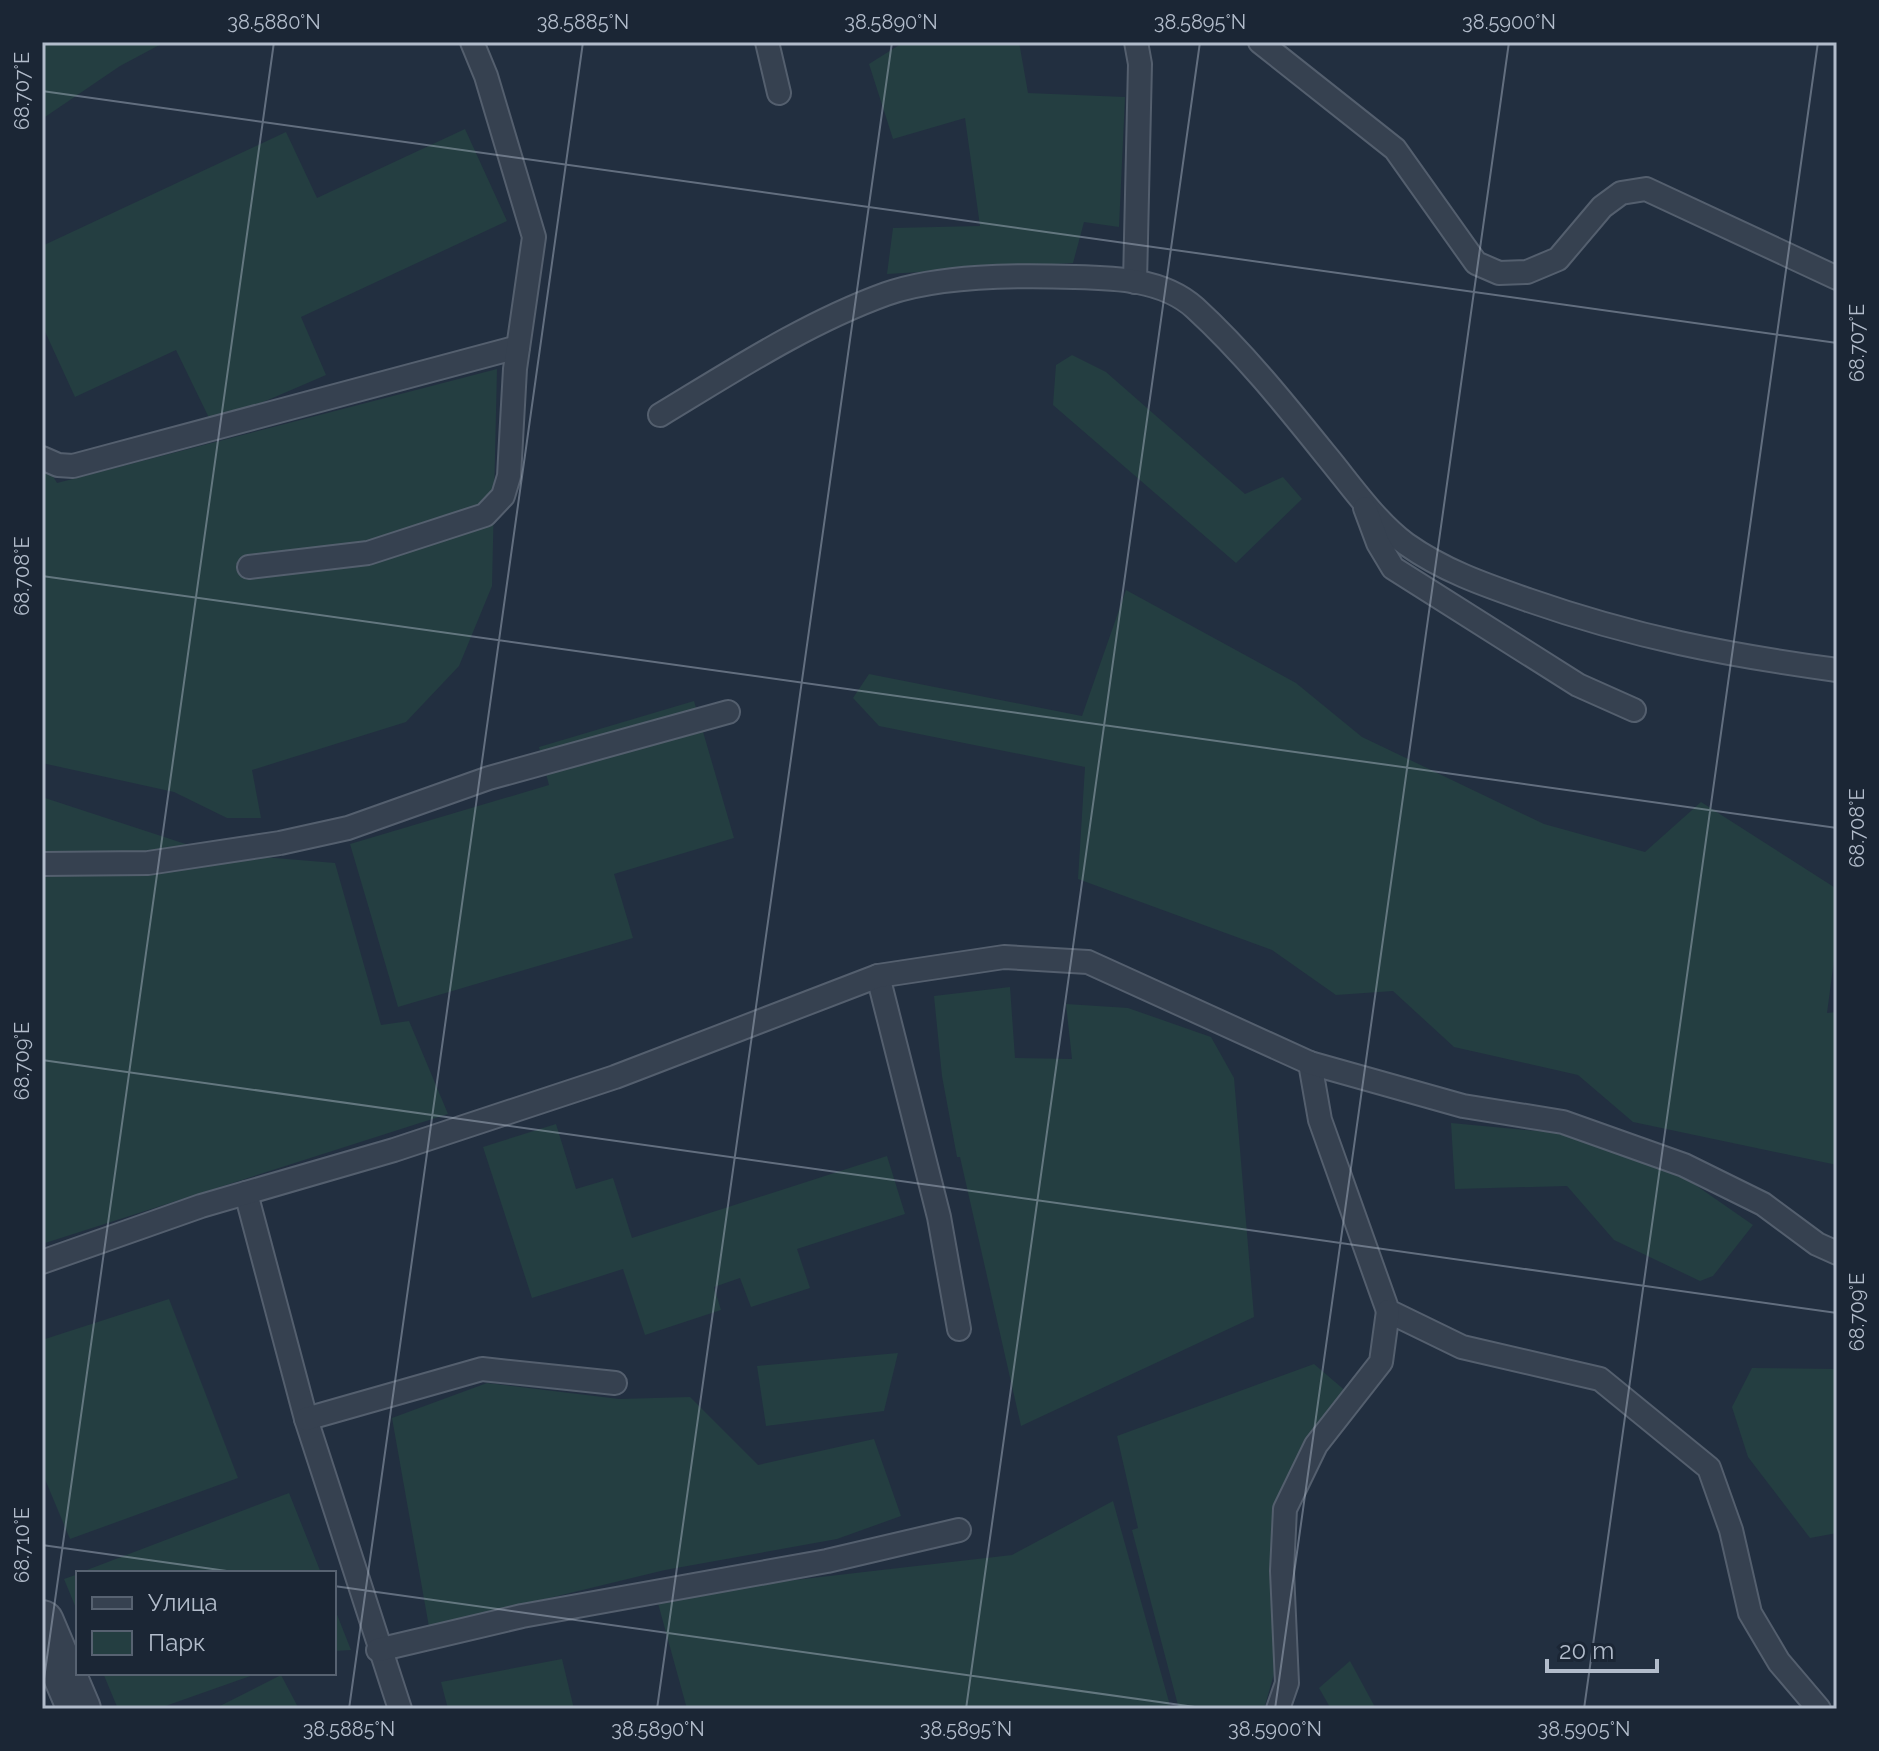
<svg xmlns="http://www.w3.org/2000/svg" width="1879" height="1751" font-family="Raleway,sans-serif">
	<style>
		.green { fill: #243e41 }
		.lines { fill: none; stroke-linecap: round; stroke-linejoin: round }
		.service-casing { stroke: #545f6e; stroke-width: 26 }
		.minor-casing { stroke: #545f6e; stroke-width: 46 }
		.service { stroke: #364150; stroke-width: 22 }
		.minor { stroke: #364150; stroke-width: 42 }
		.ticks { fill: none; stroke: #b2bccb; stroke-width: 2; stroke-opacity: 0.45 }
		.neatline { fill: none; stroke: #b2bccb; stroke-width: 3 }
		.ticks-label { font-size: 20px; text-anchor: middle; fill: #b2bccb }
	</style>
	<rect width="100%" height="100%" fill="#222f40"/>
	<g class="green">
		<polygon points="42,42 165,42 120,66 42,119"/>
		<polygon points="904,42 1019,42 1028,93 1125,97 1119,227 1084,222 1073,263 887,274 893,228 980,226 965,118 893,139 869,64"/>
		<polygon points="465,129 507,221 301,317 326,375 212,424 176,350 75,397 42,325 42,246 286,132 317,198"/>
		<polygon points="1072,355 1106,372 1245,494 1283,477 1302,499 1236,563 1053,405 1056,365"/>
		<polygon points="497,369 492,586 459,666 406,722 252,770 261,818 227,818 174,792 42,763 42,458 57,483"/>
		<polygon points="1126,590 1296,683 1362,737 1544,824 1645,852 1701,802 1837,889 1837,938 1827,1013 1837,1012 1837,1165 1633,1122 1578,1075 1454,1047 1393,991 1336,995 1272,950 1078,879 1085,767 879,726 853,698 869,674 1082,716"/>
		<polygon points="694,701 734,838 614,874 633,938 398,1007 350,844 549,785 539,747"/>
		<polygon points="42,797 213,853 335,863 381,1025 409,1021 448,1114 42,1244"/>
		<polygon points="1010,987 1015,1058 1072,1059 1066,1004 1128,1008 1211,1037 1234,1078 1254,1317 1021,1426 960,1157 957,1157 942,1076 934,996"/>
		<polygon points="1451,1123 1558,1133 1684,1177 1753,1225 1713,1276 1700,1281 1614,1240 1567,1186 1455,1189"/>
		<polygon points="556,1124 576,1189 613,1178 632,1238 887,1156 905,1214 797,1249 810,1288 751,1307 740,1278 714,1287 721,1310 645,1335 623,1269 532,1298 483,1147"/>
		<polygon points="169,1299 238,1478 70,1539 42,1472 42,1340"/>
		<polygon points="898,1353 884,1411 766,1426 757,1366"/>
		<polygon points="1314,1364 1348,1393 1275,1507 1271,1554 1274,1674 1264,1709 1179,1709 1132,1530 1138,1528 1117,1436"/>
		<polygon points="1752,1368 1837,1369 1837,1533 1810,1538 1748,1457 1732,1407"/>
		<polygon points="487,1383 619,1399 690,1397 758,1465 874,1439 901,1516 837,1539 665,1570 429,1627 392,1418"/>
		<polygon points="289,1493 321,1573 79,1573"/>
		<polygon points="1113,1501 1171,1709 687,1709 656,1596 1012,1555"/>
		<polygon points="78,1574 78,1613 64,1579"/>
		<polygon points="334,1607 351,1650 334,1651"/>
		<polygon points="562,1659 574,1709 448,1709 441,1682"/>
		<polygon points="1350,1661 1376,1709 1331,1709 1319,1688"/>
		<polygon points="103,1673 259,1673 157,1709 118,1709"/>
		<polygon points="281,1675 299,1709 214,1709"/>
	</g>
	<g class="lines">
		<g class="service-casing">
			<g id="service">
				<polyline points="767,42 779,93"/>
				<polyline points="1260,42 1395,149 1476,263 1499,273 1527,272 1558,259 1602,207 1621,193 1646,189 1837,278"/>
				<polyline points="1135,282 1140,64 1136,42"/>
				<path d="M 660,415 C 733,371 806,323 886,294 C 940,275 1017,275 1074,277 C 1115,278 1163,279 1195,308 C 1243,352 1284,403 1325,454 C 1350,484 1375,521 1406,544 C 1444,571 1485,585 1528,600 C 1634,637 1726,655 1837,670"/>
				<polyline points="42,458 58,465 73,466 518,347"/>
				<polyline points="1365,508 1378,543 1393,568 1578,685 1634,710"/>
				<polyline points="249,567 368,553 485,515 503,496 509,476 515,369 534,237 486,76 472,42"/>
				<polyline points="42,864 148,863 280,843 348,828 489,778 728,712"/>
				<polyline points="878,976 939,1217 959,1329"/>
				<polyline points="1310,1063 1320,1120 1388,1311 1462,1347 1600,1379 1709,1468 1731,1530 1750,1613 1779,1662 1819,1709"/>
				<polyline points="246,1193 306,1419 400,1709"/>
				<polyline points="42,1262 201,1206 394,1150 615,1077 878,976 1004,957 1088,962 1310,1063 1463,1106 1563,1122 1684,1165 1763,1204 1817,1244 1837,1253"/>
				<polyline points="306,1419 482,1369 615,1383"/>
				<polyline points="378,1650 522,1616 827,1561 959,1530"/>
				<polyline points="1278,1709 1287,1683 1282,1571 1285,1509 1316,1445 1381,1362 1388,1311"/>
			</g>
		</g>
		<g class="minor-casing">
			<polyline id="minor" points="42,1622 79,1709"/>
		</g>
		<use href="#service" class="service"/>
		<use href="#minor" class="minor"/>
	</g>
	<path class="ticks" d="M 42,91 L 1837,343M 42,576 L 1837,828M 42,1060 L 1837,1313M 42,1545 L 241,1573M 334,1586 L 1209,1709M 42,1693 L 274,42M 349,1709 L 583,42M 657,1709 L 892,42M 966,1709 L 1200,42M 1275,1709 L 1509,42M 1584,1709 L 1818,42"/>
	<rect width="1879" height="1751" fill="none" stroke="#1b2635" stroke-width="88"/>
	<rect x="76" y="1571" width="260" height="104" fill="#1b2635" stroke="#576271" stroke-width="2"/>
	<rect x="92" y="1597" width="40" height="12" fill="#364150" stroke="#576271" stroke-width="2"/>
	<text x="148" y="1611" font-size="24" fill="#b2bccb">Улица</text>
	<rect x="92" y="1631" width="40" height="24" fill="#243e41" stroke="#576271" stroke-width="2"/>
	<text x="148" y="1651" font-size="24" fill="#b2bccb">Парк</text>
	<path d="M1547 1659v12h110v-12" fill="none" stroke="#b2bccb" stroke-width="4"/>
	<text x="1559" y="1659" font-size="24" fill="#b2bccb" stroke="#1b2635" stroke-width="6" paint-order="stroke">20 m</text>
	<rect x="44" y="44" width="1791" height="1663" class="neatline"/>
	<g class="ticks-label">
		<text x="274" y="29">38.5880°N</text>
		<text x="583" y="29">38.5885°N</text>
		<text x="891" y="29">38.5890°N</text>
		<text x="1200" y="29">38.5895°N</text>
		<text x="1509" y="29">38.5900°N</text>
		<text transform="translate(22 91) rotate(-90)" y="7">68.707°E</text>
		<text transform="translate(1857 343) rotate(-90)" y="7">68.707°E</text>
		<text transform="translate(22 576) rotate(-90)" y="7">68.708°E</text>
		<text transform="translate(1857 828) rotate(-90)" y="7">68.708°E</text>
		<text transform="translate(22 1061) rotate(-90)" y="7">68.709°E</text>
		<text transform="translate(1857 1312) rotate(-90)" y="7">68.709°E</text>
		<text transform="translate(22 1545) rotate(-90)" y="7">68.710°E</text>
		<text x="349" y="1736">38.5885°N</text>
		<text x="658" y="1736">38.5890°N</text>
		<text x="966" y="1736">38.5895°N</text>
		<text x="1275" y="1736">38.5900°N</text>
		<text x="1584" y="1736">38.5905°N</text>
	</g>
</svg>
